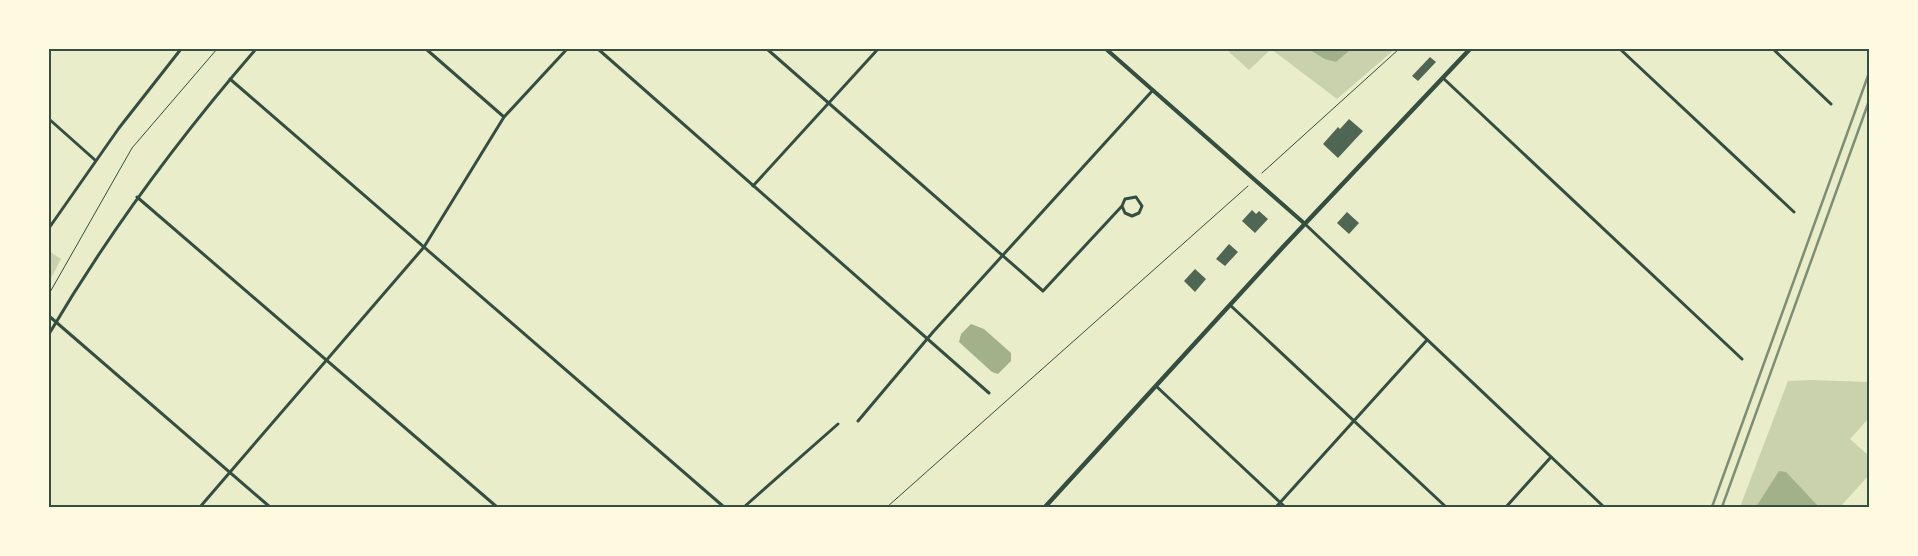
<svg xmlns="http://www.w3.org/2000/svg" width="1918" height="556" font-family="'Roboto Serif',serif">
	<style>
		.green { fill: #cad2ad }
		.water { fill: #a3b18a }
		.building { fill: #4f6655 }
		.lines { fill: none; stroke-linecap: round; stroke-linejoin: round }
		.path { stroke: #344e41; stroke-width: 1 }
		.minor { stroke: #344e41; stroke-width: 3 }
		.tertiary { stroke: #344e41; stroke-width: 4 }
		.secondary { stroke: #344e41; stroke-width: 4.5 }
		.rail { stroke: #7c8e77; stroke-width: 2.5 }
		.neatline { fill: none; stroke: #344e41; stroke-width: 2 }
	</style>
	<rect width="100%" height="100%" fill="#e9edc9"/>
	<g class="green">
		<polygon points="1226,49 1395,49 1337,99 1271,49 1249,70"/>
		<polygon points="50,252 61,259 49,282 49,254"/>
		<polygon points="1811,380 1869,382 1869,418 1850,439 1869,456 1869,475 1840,507 1740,507 1788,381"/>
	</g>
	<g class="water">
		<polygon points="1308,49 1351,49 1336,62 1325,59"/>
		<polygon points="971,324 984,329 1011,353 1011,361 998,374 992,372 959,342 961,334"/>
		<polygon points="1779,471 1786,472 1819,507 1756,507"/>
	</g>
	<g class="building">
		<polygon points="1430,57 1436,62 1418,81 1412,76"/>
		<polygon points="1349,119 1363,131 1338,158 1323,144 1338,127 1340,129"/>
		<polygon points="1252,210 1256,214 1259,211 1268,219 1255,233 1242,221"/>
		<polygon points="1347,212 1359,223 1349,234 1337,223"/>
		<polygon points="1229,244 1238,252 1225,266 1216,259"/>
		<polygon points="1195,269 1206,279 1195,292 1184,281"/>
	</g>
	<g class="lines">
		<g class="path">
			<polyline points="1262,173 1399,49"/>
			<polyline points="49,294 132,148 217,49"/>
			<polyline points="887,507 1248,186"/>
		</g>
		<g class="minor">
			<polyline points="426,49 504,117"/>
			<polyline points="598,49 989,393"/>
			<polyline points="767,49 1043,291 1122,206 1125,199 1136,197 1142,206 1139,213 1132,216 1125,213 1122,206"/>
			<polyline points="1620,49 1794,212"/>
			<polyline points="1773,49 1831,104"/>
			<polyline points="1443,78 1742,359"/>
			<polyline points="230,79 724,507"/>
			<polyline points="49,119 95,160"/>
			<polyline points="753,186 878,49"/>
			<polyline points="137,197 497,507"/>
			<polyline points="1305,224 1604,507"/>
			<polyline points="49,228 119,128 181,49"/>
			<polyline points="1230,305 1446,507"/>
			<polyline points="49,316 270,507"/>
			<path d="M 49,334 C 109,232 179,138 256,49"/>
			<polyline points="1156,386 1285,507"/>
			<polyline points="858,421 933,332 1153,90"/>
			<polyline points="200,507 424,247 504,117 567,49"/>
			<polyline points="744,507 838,424"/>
			<polyline points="1276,507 1427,340"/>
			<polyline points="1506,507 1551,457"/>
		</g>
		<polyline class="tertiary" points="1106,49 1305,224"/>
		<polyline class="secondary" points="1045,507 1283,247 1470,49"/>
		<g class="rail">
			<polyline points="1712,507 1869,73"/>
			<polyline points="1722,507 1869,101"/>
		</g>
	</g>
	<rect width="1918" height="556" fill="none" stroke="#fefae0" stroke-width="100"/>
	<rect x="50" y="50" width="1818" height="456" class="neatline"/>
</svg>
